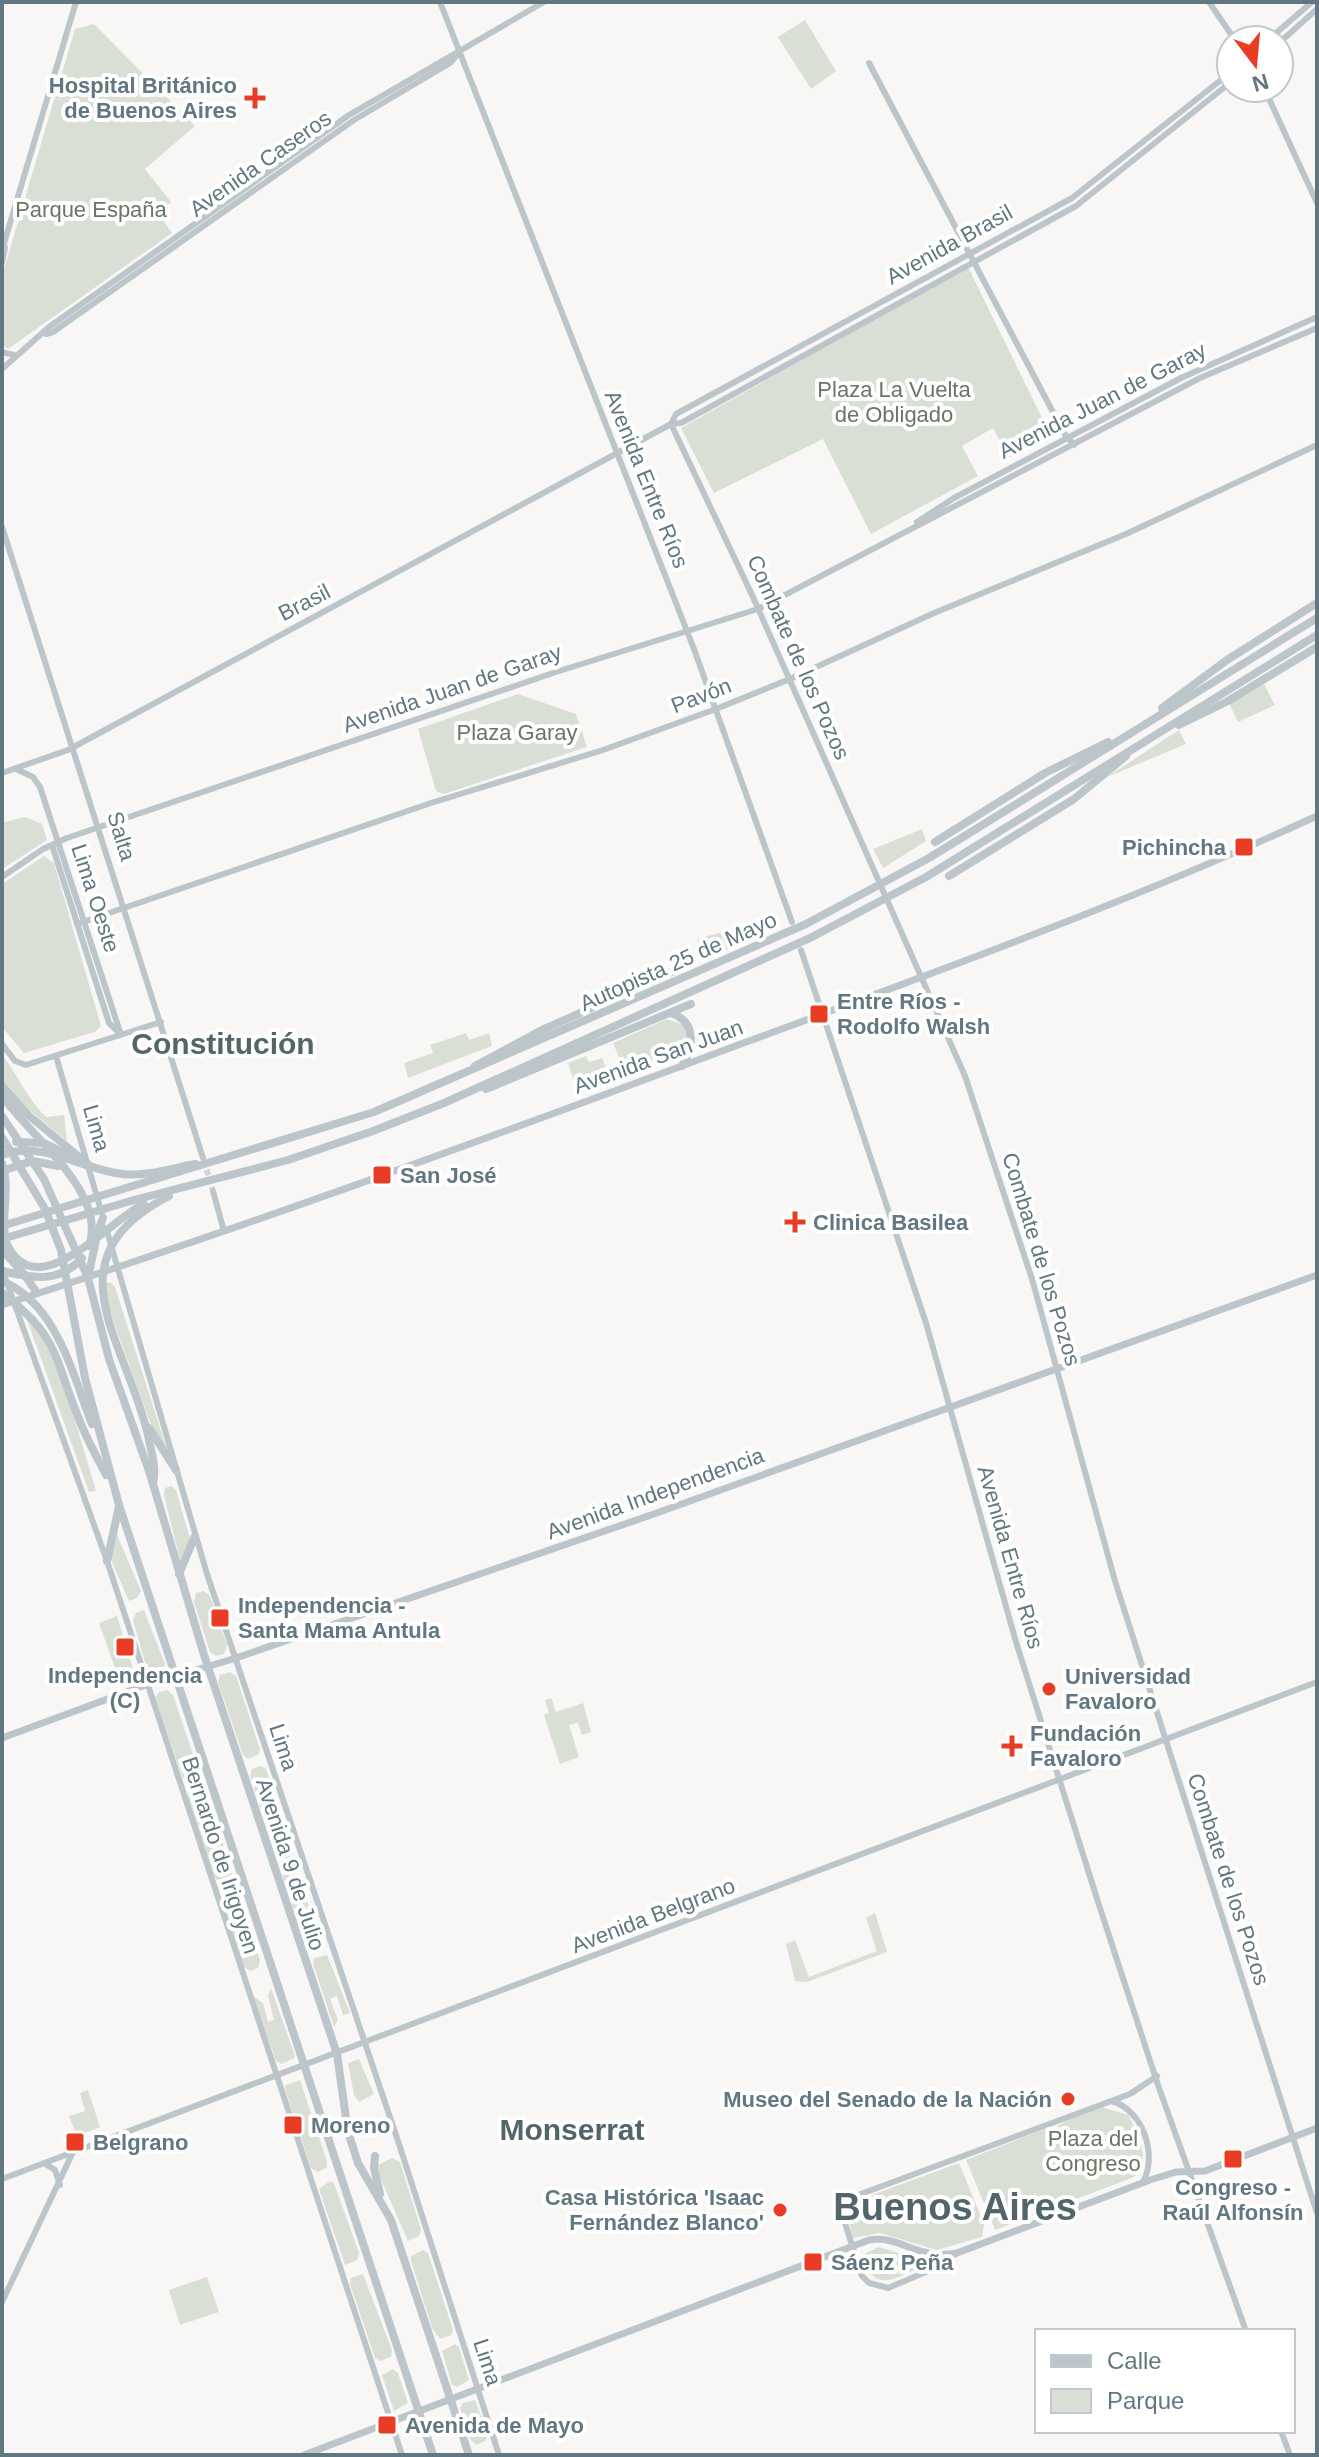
<svg xmlns="http://www.w3.org/2000/svg" width="1319" height="2457" font-family="Arial,sans-serif">
	<style>
		.green { fill: #dadfd5 }
		.lines { fill: none; stroke-linecap: round; stroke-linejoin: round }
		.secondary-tunnel { stroke: #d2d7d8; stroke-width: 6; stroke-dasharray: 6 3; stroke-linecap: butt }
		.secondary { stroke: #bcc6ca; stroke-width: 6 }
		.primary { stroke: #bcc6ca; stroke-width: 7 }
		.highway { stroke: #bcc6ca; stroke-width: 8 }
		.poi-dot { fill: #e93c24; stroke: #fff; stroke-width: 3 }
		.labels { text-anchor: middle; stroke-width: 8; stroke-linejoin: round; paint-order: stroke }
		.poi-label { font-size: 22px; font-weight: bold; fill: #627781; stroke: #fff; text-anchor: start }
		.street-label { font-size: 22px; fill: #627781; stroke: #fff }
		.park-label { font-size: 22px; fill: #677861; stroke: #fff }
		.district-label { font-size: 30px; font-weight: bold; fill: #54646b; stroke: #fff }
		.town-label { font-size: 38px; font-weight: bold; fill: #54646b; stroke: #fff }
	</style>
	<rect width="100%" height="100%" fill="#f8f7f5"/>
	<g class="green">
		<polygon points="805,20 836,71 811,89 778,37"/>
		<polygon points="94,24 195,126 145,169 171,202 158,213 172,233 8,349 2,344 2,276 75,29"/>
		<polygon points="968,267 1051,436 1009,458 993,428 962,446 978,476 871,534 823,439 714,493 681,428"/>
		<polygon points="1264,684 1275,705 1238,722 1229,703"/>
		<polygon points="518,694 576,714 587,747 444,794 436,791 418,729"/>
		<polygon points="1179,730 1186,744 1107,777"/>
		<polygon points="25,817 42,824 47,840 2,869 2,823"/>
		<polygon points="922,829 926,841 883,868 873,849"/>
		<polygon points="44,856 54,863 101,1026 95,1032 24,1053 2,1027 2,884"/>
		<polygon points="743,926 746,941 703,960 697,939"/>
		<polygon points="667,1019 684,1025 691,1044 684,1054 626,1074 613,1043"/>
		<polygon points="466,1033 469,1040 489,1033 492,1046 408,1078 404,1063 433,1053 430,1045"/>
		<path d="M 2,1054 C 18,1076 27,1098 46,1117 L 64,1115 L 67,1141 L 15,1098 L 2,1081 Z"/>
		<polygon points="586,1056 589,1062 602,1058 609,1075 604,1076 602,1084 578,1094 568,1063"/>
		<polygon points="110,1282 115,1287 169,1456 150,1422 107,1304 104,1284"/>
		<polygon points="26,1317 41,1334 64,1383 96,1491 89,1492"/>
		<polygon points="171,1486 176,1490 191,1542 180,1560 164,1495 165,1488"/>
		<polygon points="115,1530 141,1591 137,1598 129,1601 109,1555"/>
		<polygon points="204,1591 210,1596 227,1645 224,1654 216,1656 210,1652 194,1602 196,1593"/>
		<polygon points="144,1610 165,1664 163,1671 152,1674 147,1669 133,1620 136,1613"/>
		<polygon points="117,1616 136,1679 121,1685 99,1623"/>
		<polygon points="230,1672 236,1676 260,1749 258,1755 248,1759 243,1755 218,1682 220,1675"/>
		<polygon points="167,1690 173,1695 199,1772 188,1780 183,1779 155,1698 159,1692"/>
		<polygon points="551,1698 556,1712 583,1703 591,1732 582,1735 578,1723 569,1725 579,1757 560,1764 544,1715 549,1713 545,1700"/>
		<polygon points="261,1766 266,1769 293,1850 290,1858 282,1861 276,1856 250,1776 252,1769"/>
		<polygon points="200,1787 207,1791 232,1874 220,1882 214,1877 188,1797 188,1792"/>
		<polygon points="294,1867 322,1940 319,1946 312,1949 306,1946 283,1877 284,1871"/>
		<polygon points="233,1889 237,1893 260,1960 258,1968 251,1971 243,1967 221,1899 223,1892"/>
		<polygon points="875,1913 887,1952 807,1982 795,1981 786,1944 795,1940 809,1977 877,1951 866,1918"/>
		<polygon points="327,1955 350,2013 343,2015 337,1996 330,1999 338,2020 334,2027 313,1964 314,1958"/>
		<polygon points="271,1988 294,2053 295,2058 281,2064 276,2061 253,1996 263,2003 268,2022 274,2020 268,1996"/>
		<polygon points="359,2059 374,2094 359,2102 354,2095 348,2063"/>
		<polygon points="300,2080 327,2161 327,2167 318,2172 311,2168 285,2089 286,2085"/>
		<polygon points="88,2090 100,2127 77,2136 69,2116 85,2111 80,2093"/>
		<path d="M 1101,2107 L 1129,2115 C 1137,2136 1153,2159 1134,2177 L 995,2230 L 966,2160 L 1050,2127 L 1053,2129 L 1073,2117 Z"/>
		<polygon points="392,2158 400,2162 421,2229 419,2236 408,2241 379,2175 378,2165"/>
		<path d="M 959,2163 L 984,2224 L 982,2237 L 937,2250 L 880,2233 L 853,2238 C 848,2221 848,2213 861,2199 Z"/>
		<polygon points="330,2181 334,2183 359,2253 357,2260 345,2265 319,2189"/>
		<path d="M 879,2247 L 928,2262 L 925,2266 C 893,2278 877,2295 860,2256 Z"/>
		<polygon points="423,2250 428,2253 453,2330 451,2335 440,2339 432,2328 411,2261 411,2256"/>
		<polygon points="363,2274 392,2350 391,2357 380,2361 375,2358 350,2284 351,2278"/>
		<polygon points="207,2277 219,2312 180,2325 169,2290"/>
		<polygon points="455,2344 459,2347 469,2380 457,2387 452,2385 442,2351"/>
		<polygon points="393,2369 398,2373 408,2403 394,2411 382,2375"/>
		<polygon points="475,2400 488,2435 485,2441 476,2445 470,2439 460,2408 463,2403"/>
	</g>
	<g class="lines">
		<polyline class="secondary-tunnel" points="204,1161 213,1191"/>
		<g class="secondary">
			<polyline points="440,2 694,649 792,922"/>
			<polyline points="1209,2 1235,40"/>
			<polyline points="1268,40 1312,2"/>
			<polyline points="1279,43 1317,9"/>
			<polyline points="869,63 1064,433 1074,445"/>
			<polyline points="1264,88 1317,203"/>
			<polyline points="2,250 76,2"/>
			<polyline points="2,263 5,247"/>
			<polyline points="46,334 53,332 354,120 450,63 459,53"/>
			<polyline points="2,352 14,355"/>
			<polyline points="2,369 49,327 349,115 544,2"/>
			<polyline points="671,424 753,597 965,1076 1032,1279 1115,1581 1317,2213"/>
			<polyline points="671,424 676,414 1072,198 1231,72"/>
			<polyline points="917,522 954,498 1181,378 1317,317"/>
			<polyline points="2,527 203,1158"/>
			<polyline points="16,769 33,777 40,787 121,1035"/>
			<polyline points="2,773 68,750 671,424 681,423 1076,206 1231,82"/>
			<polyline points="52,845 109,1023 118,1032"/>
			<polyline points="2,877 43,849 67,838 556,672 758,609 1200,378 1317,328"/>
			<polyline points="77,924 431,803 603,750 716,709 790,679 934,613 1126,534 1317,445"/>
			<polyline points="801,950 926,1323 1016,1642 1099,1905 1158,2085 1246,2331"/>
			<polyline points="2,1044 15,1061 26,1065 161,1022"/>
			<polyline points="56,1056 102,1214"/>
			<polyline points="213,1191 224,1231"/>
			<polyline points="106,1228 207,1574 400,2147 499,2455"/>
			<polyline points="2,1269 107,1561 402,2455"/>
			<path d="M 1111,2101 C 1143,2109 1158,2155 1143,2182"/>
			<polyline points="44,2163 55,2170 60,2185"/>
			<polyline points="2,2179 1317,1682"/>
			<polyline points="956,2254 933,2269 888,2288 869,2283 862,2276 844,2220 858,2195 1130,2094 1157,2076"/>
			<polyline points="2,2302 74,2150"/>
			<polyline points="1281,2431 1290,2455"/>
		</g>
		<g class="primary">
			<path d="M 2,1305 C 242,1228 478,1142 714,1054 C 917,979 1120,906 1317,816"/>
			<polyline points="2,1738 140,1687 236,1658 654,1514 1317,1275"/>
			<path d="M 304,2455 L 869,2240 C 902,2235 918,2261 957,2253 L 1150,2180 L 1176,2172 L 1205,2171 L 1317,2128"/>
		</g>
		<g class="highway">
			<polyline points="1162,708 1227,660 1317,603"/>
			<polyline points="1179,725 1228,701 1317,647"/>
			<polyline points="935,842 1045,773 1108,742"/>
			<polyline points="949,876 1074,799 1126,756"/>
			<path d="M 670,1013 C 697,1021 694,1047 682,1066"/>
			<polyline points="475,1066 542,1030 679,969"/>
			<polyline points="2,1086 28,1115 88,1164"/>
			<polyline points="486,1089 691,1004"/>
			<path d="M 2,1096 C 30,1136 108,1193 89,1246"/>
			<polyline points="2,1116 44,1179 88,1278 109,1359 150,1474 204,1655 337,2054 348,2132 358,2163 391,2220 469,2455"/>
			<polyline points="2,1137 45,1209 61,1250 85,1378 119,1505 433,2455"/>
			<polyline points="16,1142 44,1143 71,1156"/>
			<path d="M 2,1155 C 44,1140 80,1169 122,1174 C 146,1177 172,1168 195,1164"/>
			<path d="M 2,1163 C 11,1189 0,1217 6,1242 C 36,1311 112,1217 144,1204"/>
			<polyline points="2,1171 32,1161 58,1166"/>
			<polyline points="2,1226 374,1112 806,924 929,858 1317,618"/>
			<polyline points="97,1234 103,1218"/>
			<polyline points="2,1239 134,1200 288,1160 373,1131 444,1103 810,938 926,877 1317,635"/>
			<polyline points="2,1250 24,1274 37,1293"/>
			<path d="M 2,1271 C 32,1278 59,1284 82,1258"/>
			<polyline points="88,1278 96,1240"/>
			<path d="M 2,1281 C 57,1304 72,1373 92,1424"/>
			<path d="M 2,1293 C 60,1337 53,1356 79,1419 C 86,1438 97,1457 106,1475"/>
			<polyline points="149,1428 176,1470"/>
			<path d="M 153,1483 C 157,1467 151,1452 148,1435 C 125,1338 48,1259 169,1196"/>
			<polyline points="107,1561 119,1506"/>
			<polyline points="179,1574 195,1536"/>
			<polyline points="375,2156 374,2168 380,2194"/>
		</g>
	</g>
	<g class="poi-dot">
		<path d="M251 86h8v8h8v8h-8v8h-8v-8h-8v-8h8z"/>
		<rect x="1234" y="837" width="20" height="20" rx="4"/>
		<rect x="809" y="1004" width="20" height="20" rx="4"/>
		<rect x="372" y="1165" width="20" height="20" rx="4"/>
		<path d="M791 1210h8v8h8v8h-8v8h-8v-8h-8v-8h8z"/>
		<rect x="210" y="1608" width="20" height="20" rx="4"/>
		<rect x="115" y="1637" width="20" height="20" rx="4"/>
		<circle cx="1049" cy="1689" r="8"/>
		<path d="M1008 1734h8v8h8v8h-8v8h-8v-8h-8v-8h8z"/>
		<circle cx="1068" cy="2099" r="8"/>
		<rect x="283" y="2115" width="20" height="20" rx="4"/>
		<rect x="65" y="2132" width="20" height="20" rx="4"/>
		<rect x="1223" y="2149" width="20" height="20" rx="4"/>
		<circle cx="780" cy="2210" r="8"/>
		<rect x="803" y="2252" width="20" height="20" rx="4"/>
		<rect x="377" y="2415" width="20" height="20" rx="4"/>
	</g>
	<g class="labels">
		<g class="poi-label">
			<text x="237" y="93" text-anchor="end">Hospital Británico<tspan x="237" dy="25">de Buenos Aires</tspan></text>
			<text x="1226" y="855" text-anchor="end">Pichincha</text>
			<text x="837" y="1009">Entre Ríos -<tspan x="837" dy="25">Rodolfo Walsh</tspan></text>
			<text x="400" y="1183">San José</text>
			<text x="813" y="1230">Clinica Basilea</text>
			<text x="238" y="1613">Independencia -<tspan x="238" dy="25">Santa Mama Antula</tspan></text>
			<text x="125" y="1683" text-anchor="middle">Independencia<tspan x="125" dy="25">(C)</tspan></text>
			<text x="1065" y="1684">Universidad<tspan x="1065" dy="25">Favaloro</tspan></text>
			<text x="1030" y="1741">Fundación<tspan x="1030" dy="25">Favaloro</tspan></text>
			<text x="1052" y="2107" text-anchor="end">Museo del Senado de la Nación</text>
			<text x="311" y="2133">Moreno</text>
			<text x="93" y="2150">Belgrano</text>
			<text x="1233" y="2195" text-anchor="middle">Congreso -<tspan x="1233" dy="25">Raúl Alfonsín</tspan></text>
			<text x="764" y="2205" text-anchor="end">Casa Histórica 'Isaac<tspan x="764" dy="25">Fernández Blanco'</tspan></text>
			<text x="831" y="2270">Sáenz Peña</text>
			<text x="405" y="2433">Avenida de Mayo</text>
		</g>
		<g class="street-label">
			<text transform="translate(260 163) rotate(-35)" y="8">Avenida Caseros</text>
			<text transform="translate(949 244) rotate(-29)" y="8">Avenida Brasil</text>
			<text transform="translate(1102 400) rotate(-27)" y="8">Avenida Juan de Garay</text>
			<text transform="translate(647 479) rotate(68)" y="8">Avenida Entre Ríos</text>
			<text transform="translate(304 602) rotate(-27)" y="8">Brasil</text>
			<text transform="translate(799 657) rotate(66)" y="8">Combate de los Pozos</text>
			<text transform="translate(452 688) rotate(-19)" y="8">Avenida Juan de Garay</text>
			<text transform="translate(701 695) rotate(-21)" y="8">Pavón</text>
			<text transform="translate(122 836) rotate(73)" y="8">Salta</text>
			<text transform="translate(96 898) rotate(72)" y="8">Lima Oeste</text>
			<text transform="translate(678 961) rotate(-24)" y="8">Autopista 25 de Mayo</text>
			<text transform="translate(658 1056) rotate(-20)" y="8">Avenida San Juan</text>
			<text transform="translate(97 1128) rotate(74)" y="8">Lima</text>
			<text transform="translate(1042 1259) rotate(73)" y="8">Combate de los Pozos</text>
			<text transform="translate(655 1493) rotate(-20)" y="8">Avenida Independencia</text>
			<text transform="translate(1011 1557) rotate(74)" y="8">Avenida Entre Ríos</text>
			<text transform="translate(284 1747) rotate(72)" y="8">Lima</text>
			<text transform="translate(221 1855) rotate(72)" y="8">Bernardo de Irigoyen</text>
			<text transform="translate(291 1864) rotate(72)" y="8">Avenida 9 de Julio</text>
			<text transform="translate(1229 1879) rotate(72)" y="8">Combate de los Pozos</text>
			<text transform="translate(653 1915) rotate(-21)" y="8">Avenida Belgrano</text>
			<text transform="translate(488 2362) rotate(72)" y="8">Lima</text>
		</g>
		<g class="park-label">
			<text x="91" y="217">Parque España</text>
			<text x="894" y="397">Plaza La Vuelta<tspan x="894" dy="25">de Obligado</tspan></text>
			<text x="517" y="740">Plaza Garay</text>
			<text x="1093" y="2146">Plaza del<tspan x="1093" dy="25">Congreso</tspan></text>
		</g>
		<g class="district-label">
			<text x="223" y="1054">Constitución</text>
			<text x="572" y="2140">Monserrat</text>
		</g>
		<g class="town-label">
			<text x="955" y="2220">Buenos Aires</text>
		</g>
	</g>
	<rect width="1319" height="2457" fill="none" stroke="#627781" stroke-width="8"/>
	<rect x="1035" y="2329" width="260" height="104" fill="#ffffff" stroke="#c0c9cd" stroke-width="2"/>
	<rect x="1051" y="2355" width="40" height="12" fill="#bcc6ca" stroke="#c0c9cd" stroke-width="2"/>
	<text x="1107" y="2369" font-size="24" fill="#627781">Calle</text>
	<rect x="1051" y="2389" width="40" height="24" fill="#dadfd5" stroke="#c0c9cd" stroke-width="2"/>
	<text x="1107" y="2409" font-size="24" fill="#627781">Parque</text>
	<g transform="translate(1255 64) rotate(164)"><circle r="38" fill="#ffffff" stroke="#c0c9cd" stroke-width="2"/>
	<path d="M0-6L14 30L0 20L-14 30Z" fill="#e93c24"/>
	<text y="-12" font-size="22" font-weight="bold" text-anchor="middle" fill="#627781">N</text>
	</g>
</svg>
